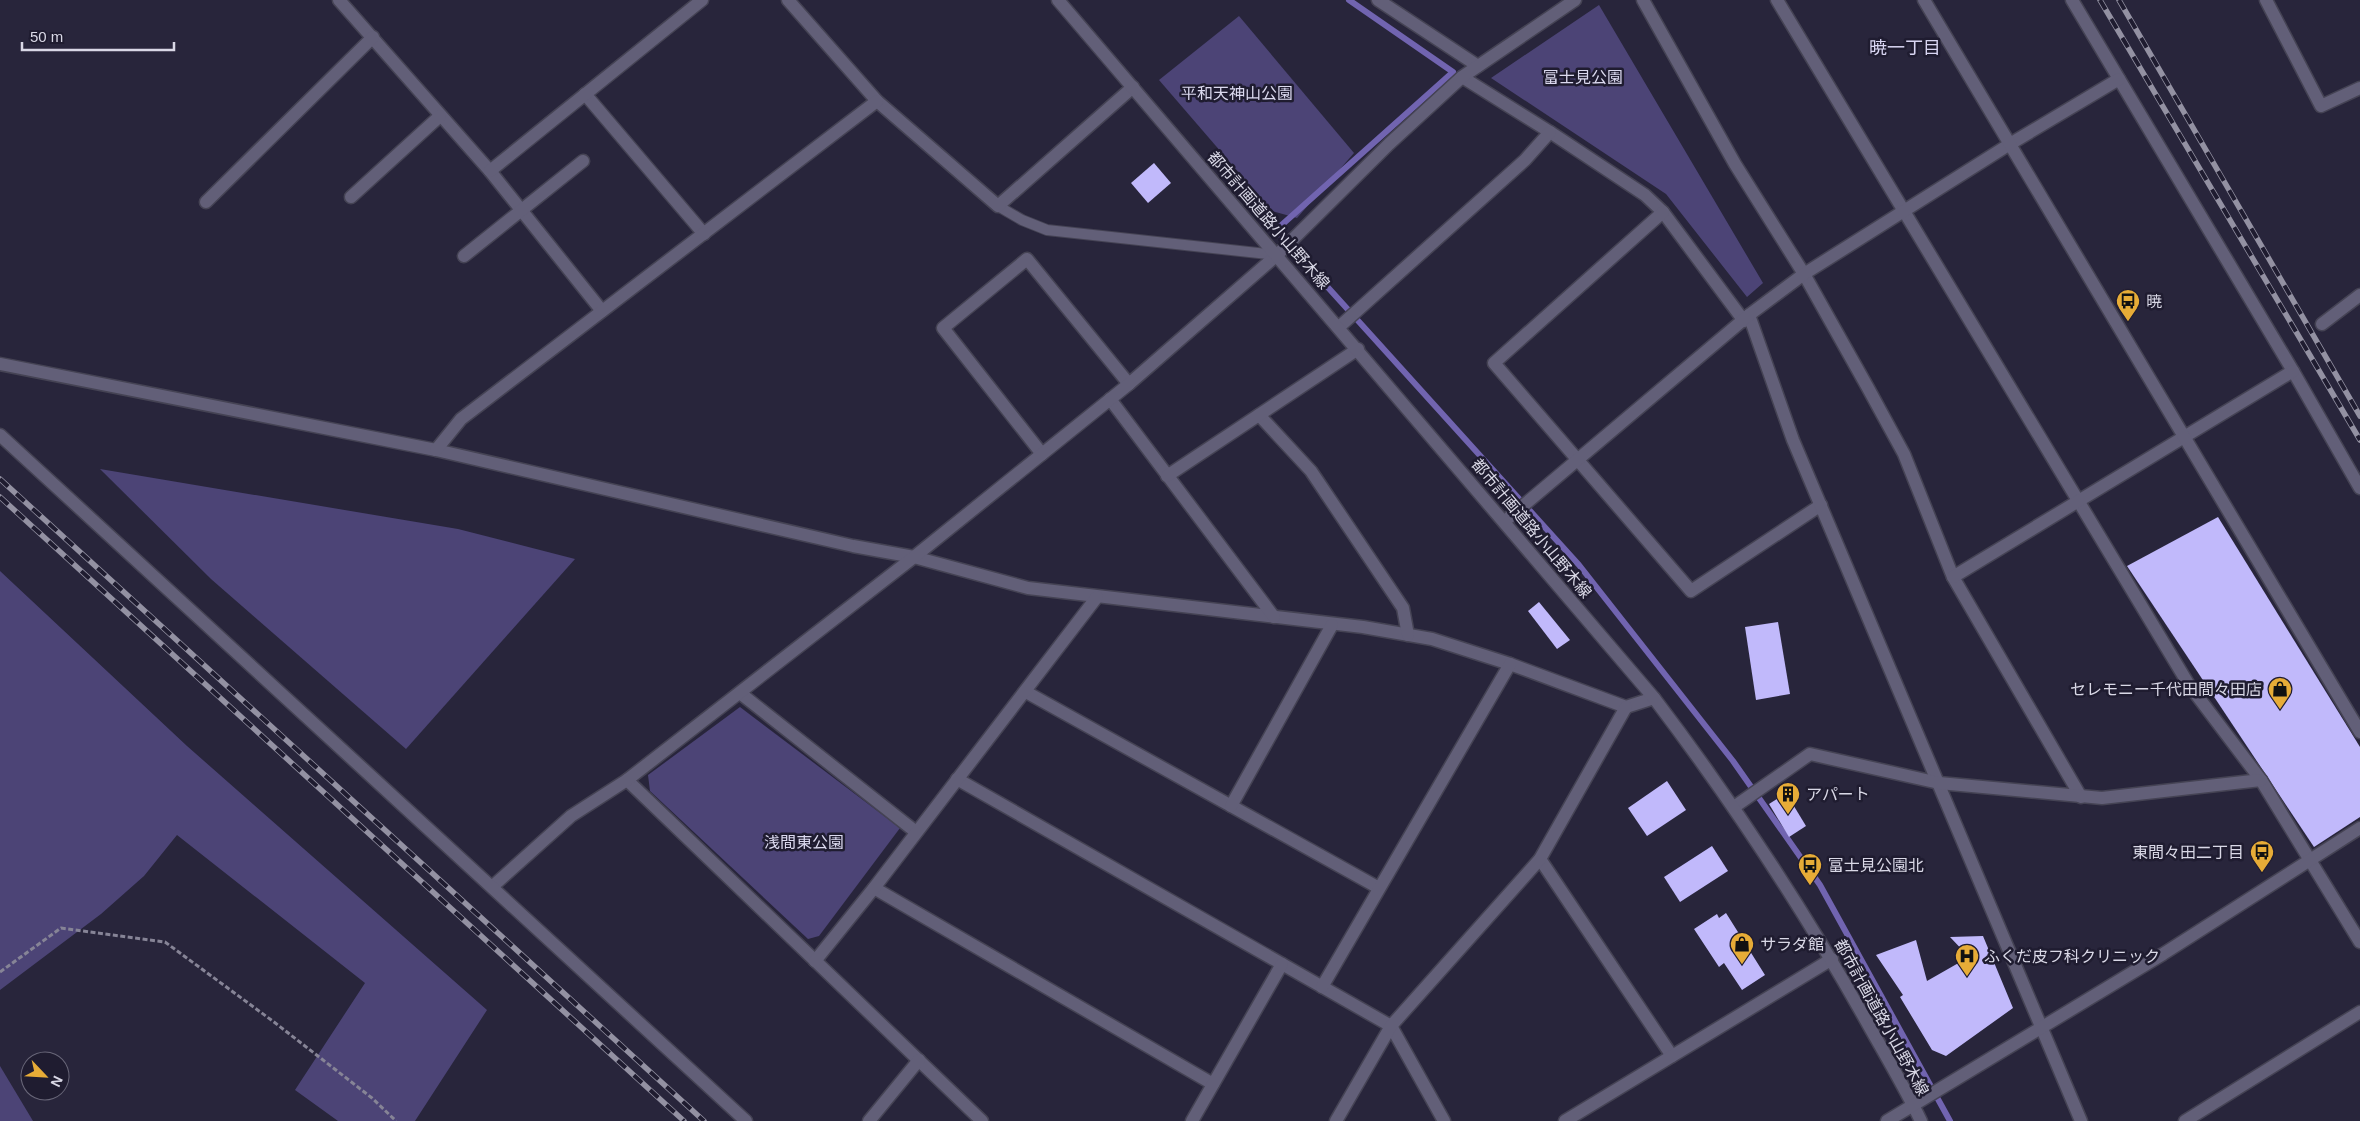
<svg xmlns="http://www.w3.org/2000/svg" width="2360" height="1121" font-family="Arial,'Noto Sans JP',sans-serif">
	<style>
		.green { fill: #4c4476 }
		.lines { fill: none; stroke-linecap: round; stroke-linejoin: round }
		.stream { stroke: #7164b0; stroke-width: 6 }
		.building { fill: #c1b9fb }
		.service-casing { stroke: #454354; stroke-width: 12 }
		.minor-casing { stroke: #454354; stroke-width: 15 }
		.tertiary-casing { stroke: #454354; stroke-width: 15 }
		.path { stroke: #868496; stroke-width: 3; stroke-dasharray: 5 2.5; stroke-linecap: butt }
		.service { stroke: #625f78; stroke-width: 10 }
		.minor { stroke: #625f78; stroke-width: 12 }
		.tertiary { stroke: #625f78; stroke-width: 12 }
		.rail-casing { stroke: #9391a2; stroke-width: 5.5 }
		.rail { stroke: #1f1c30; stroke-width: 4; stroke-dasharray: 11; stroke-linecap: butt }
		.labels { text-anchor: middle; stroke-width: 5; stroke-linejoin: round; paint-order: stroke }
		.park-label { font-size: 16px; fill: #dbd9ef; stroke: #1f1c30 }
		.street-label { font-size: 16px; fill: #d9d8e6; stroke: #1f1c30 }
		.poi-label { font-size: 16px; fill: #d9d8e6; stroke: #1f1c30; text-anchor: start }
		.neighbourhood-label { font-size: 18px; fill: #d9d6f3; stroke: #1f1c30 }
	</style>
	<rect width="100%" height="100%" fill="#28253b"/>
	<g class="green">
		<polygon points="1599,5 1763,283 1747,297 1666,194 1491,78"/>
		<polygon points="1239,16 1354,153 1297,218 1272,211 1159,80"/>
		<polygon points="100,469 458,529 575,559 406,749 211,579"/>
		<polygon points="0,571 187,746 487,1010 415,1121 338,1121 295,1090 365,983 177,835 144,876 101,914 0,990"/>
		<polygon points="740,707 900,828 819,936 808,939 650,791 648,775"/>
		<polygon points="0,1066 33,1121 0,1121"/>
	</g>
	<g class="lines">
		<polyline class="stream" points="1349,0 1453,72 1276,230 1579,565 1733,761 1820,885 1950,1121"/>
	</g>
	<g class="building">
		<polygon points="1154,163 1171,183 1148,203 1131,183"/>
		<polygon points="2218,517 2360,747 2360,817 2314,847 2127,566"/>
		<polygon points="1539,602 1570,640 1557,649 1528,611"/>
		<polygon points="1778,622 1790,694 1756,700 1745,627"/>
		<polygon points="1667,781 1686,810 1647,836 1628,808"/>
		<polygon points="1786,793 1806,826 1789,837 1769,804"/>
		<polygon points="1712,846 1728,871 1680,902 1664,877"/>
		<polygon points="1726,913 1765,975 1742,990 1724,963 1719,967 1694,929 1717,914 1719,918"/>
		<polygon points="1983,936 2013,1008 1946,1056 1932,1050 1900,997 1903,995 1876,955 1916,940 1927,981 1969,957 1950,937"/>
	</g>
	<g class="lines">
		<g class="service-casing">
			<polyline id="service" points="998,206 1022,220 1047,230 1277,255"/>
		</g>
		<g class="minor-casing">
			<g id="minor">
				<polyline points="339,0 490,171 602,311"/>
				<polyline points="788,0 877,101 998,206 1133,87"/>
				<polyline points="1378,0 1478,66"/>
				<polyline points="1643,0 1735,164 1804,274 1868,388 1904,454 1953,577 2081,797"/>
				<polyline points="1777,0 2189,685 2261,780 2360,942"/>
				<polyline points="2072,0 2293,371 2360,488"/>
				<polyline points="2266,0 2321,106 2360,88"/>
				<polyline points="1462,77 1550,132 1645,195 1663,212 1744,321"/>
				<polyline points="585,94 704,234"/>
				<polyline points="490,171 702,0"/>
				<polyline points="351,197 440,116"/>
				<polyline points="206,202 373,37"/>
				<polyline points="1663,212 1494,363 1691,591 1821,505"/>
				<polyline points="464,256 583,161"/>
				<polyline points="1749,315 1793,440 2081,1121"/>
				<polyline points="2322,324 2360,295"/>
				<polyline points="1339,327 1525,160 1550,132"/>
				<polyline points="0,364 436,450 853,546 914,557 1028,588 1363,627 1432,639 1510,664 1626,707 1654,698"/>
				<polyline points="1110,399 1274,617"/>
				<polyline points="1259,415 1311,471 1403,608 1408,635"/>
				<polyline points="436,450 461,419 877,101"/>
				<polyline points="1042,454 943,328 1027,259 1129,384"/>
				<polyline points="1167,476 1358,349"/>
				<polyline points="1505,521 1749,315 1804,274 2010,144 2119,79"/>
				<polyline points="1953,577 2293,371"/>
				<polyline points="1026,692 1379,888"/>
				<polyline points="740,693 916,832"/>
				<polyline points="957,779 1391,1026 1444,1121"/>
				<polyline points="627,780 982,1121"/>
				<polyline points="1231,806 1332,625"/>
				<polyline points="1734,807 1810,754 1939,783 2102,798 2261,780"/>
				<polyline points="1540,859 1672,1056"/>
				<polyline points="493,886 571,816 627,780 914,557 1129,384 1277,255 1389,144 1462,77 1575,0"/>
				<polyline points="874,888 1213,1084"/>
				<polyline points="815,961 874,888 1097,597"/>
				<polyline points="1322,987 1510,664"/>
				<polyline points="869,1121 919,1060"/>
				<polyline points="1192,1121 1282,964"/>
				<polyline points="1336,1121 1391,1026 1540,859 1626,707"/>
				<polyline points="1565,1121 1832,959"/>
				<polyline points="2185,1121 2360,1012"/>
			</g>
		</g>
		<g class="tertiary-casing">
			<g id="tertiary">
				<path d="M 1058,0 L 1654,698 C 1733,802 1804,910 1868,1024 C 1886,1056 1905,1088 1921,1121"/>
				<polyline points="1924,0 2360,732"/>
				<polyline points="0,435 746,1121"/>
				<polyline points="1887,1121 2163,954 2360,828"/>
			</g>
		</g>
		<polyline class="path" points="0,972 61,928 165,942 274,1022 372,1098 396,1121"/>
		<use href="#service" class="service"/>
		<use href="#minor" class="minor"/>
		<use href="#tertiary" class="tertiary"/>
		<g class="rail-casing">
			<g id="rail">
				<polyline points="2100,0 2360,440"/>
				<polyline points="2119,0 2360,416"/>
				<polyline points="0,479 704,1121"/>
				<polyline points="0,497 684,1121"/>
			</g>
		</g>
		<use href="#rail" class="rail"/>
	</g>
	<defs>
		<g id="bus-pin" transform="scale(1.25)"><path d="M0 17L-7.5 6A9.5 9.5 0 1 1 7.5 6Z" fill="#e7ac37" stroke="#1f1c30"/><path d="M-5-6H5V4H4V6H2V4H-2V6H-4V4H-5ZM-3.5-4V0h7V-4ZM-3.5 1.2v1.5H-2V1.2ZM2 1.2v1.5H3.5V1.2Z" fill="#111"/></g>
		<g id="shop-pin" transform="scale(1.25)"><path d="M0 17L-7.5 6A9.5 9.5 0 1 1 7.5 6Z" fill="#e7ac37" stroke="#1f1c30"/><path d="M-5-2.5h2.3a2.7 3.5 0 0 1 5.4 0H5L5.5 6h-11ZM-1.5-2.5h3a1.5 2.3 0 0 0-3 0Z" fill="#111"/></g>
		<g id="building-pin" transform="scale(1.25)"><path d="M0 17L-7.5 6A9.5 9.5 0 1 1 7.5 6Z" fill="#e7ac37" stroke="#1f1c30"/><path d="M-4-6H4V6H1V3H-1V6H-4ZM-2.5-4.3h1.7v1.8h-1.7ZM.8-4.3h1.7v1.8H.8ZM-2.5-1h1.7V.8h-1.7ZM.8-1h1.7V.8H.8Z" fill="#111"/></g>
		<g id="hospital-pin" transform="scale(1.25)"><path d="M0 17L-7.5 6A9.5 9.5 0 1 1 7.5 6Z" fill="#e7ac37" stroke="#1f1c30"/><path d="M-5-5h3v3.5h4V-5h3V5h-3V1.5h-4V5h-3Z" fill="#111"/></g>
	</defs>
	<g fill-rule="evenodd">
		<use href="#bus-pin" x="2128" y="301"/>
		<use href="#shop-pin" x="2280" y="689"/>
		<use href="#building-pin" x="1788" y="794"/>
		<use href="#bus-pin" x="2262" y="852"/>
		<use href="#bus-pin" x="1810" y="865"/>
		<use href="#shop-pin" x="1742" y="944"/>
		<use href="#hospital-pin" x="1967" y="956"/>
	</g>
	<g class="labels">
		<g class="park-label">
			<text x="1583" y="83">富士見公園</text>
			<text x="1237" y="99">平和天神山公園</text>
			<text x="804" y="848">浅間東公園</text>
		</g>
		<g class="street-label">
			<text transform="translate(1269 220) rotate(49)" y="6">都市計画道路小山野木線</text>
			<text transform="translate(1532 528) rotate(50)" y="6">都市計画道路小山野木線</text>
			<text transform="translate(1882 1017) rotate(61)" y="6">都市計画道路小山野木線</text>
		</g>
		<g class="poi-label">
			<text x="2146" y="307">暁</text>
			<text x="2262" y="695" text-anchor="end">セレモニー千代田間々田店</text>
			<text x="1806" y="800">アパート</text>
			<text x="2244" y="858" text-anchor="end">東間々田二丁目</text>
			<text x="1828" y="871">富士見公園北</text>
			<text x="1760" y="950">サラダ館</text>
			<text x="1984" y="962">ふくだ皮フ科クリニック</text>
		</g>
		<g class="neighbourhood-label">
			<text x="1905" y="54">暁一丁目</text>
		</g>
	</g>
	<g transform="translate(45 1076) rotate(115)"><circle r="24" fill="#1f1c30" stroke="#696779"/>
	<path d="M0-4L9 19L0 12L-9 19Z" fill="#e7ac37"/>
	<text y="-8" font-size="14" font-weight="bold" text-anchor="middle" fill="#d9d8e6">N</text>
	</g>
	<path d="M22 42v8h152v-8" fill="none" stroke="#d9d8e6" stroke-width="2.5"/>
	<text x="30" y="42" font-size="15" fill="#d9d8e6" stroke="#1f1c30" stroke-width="4" paint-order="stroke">50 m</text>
</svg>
